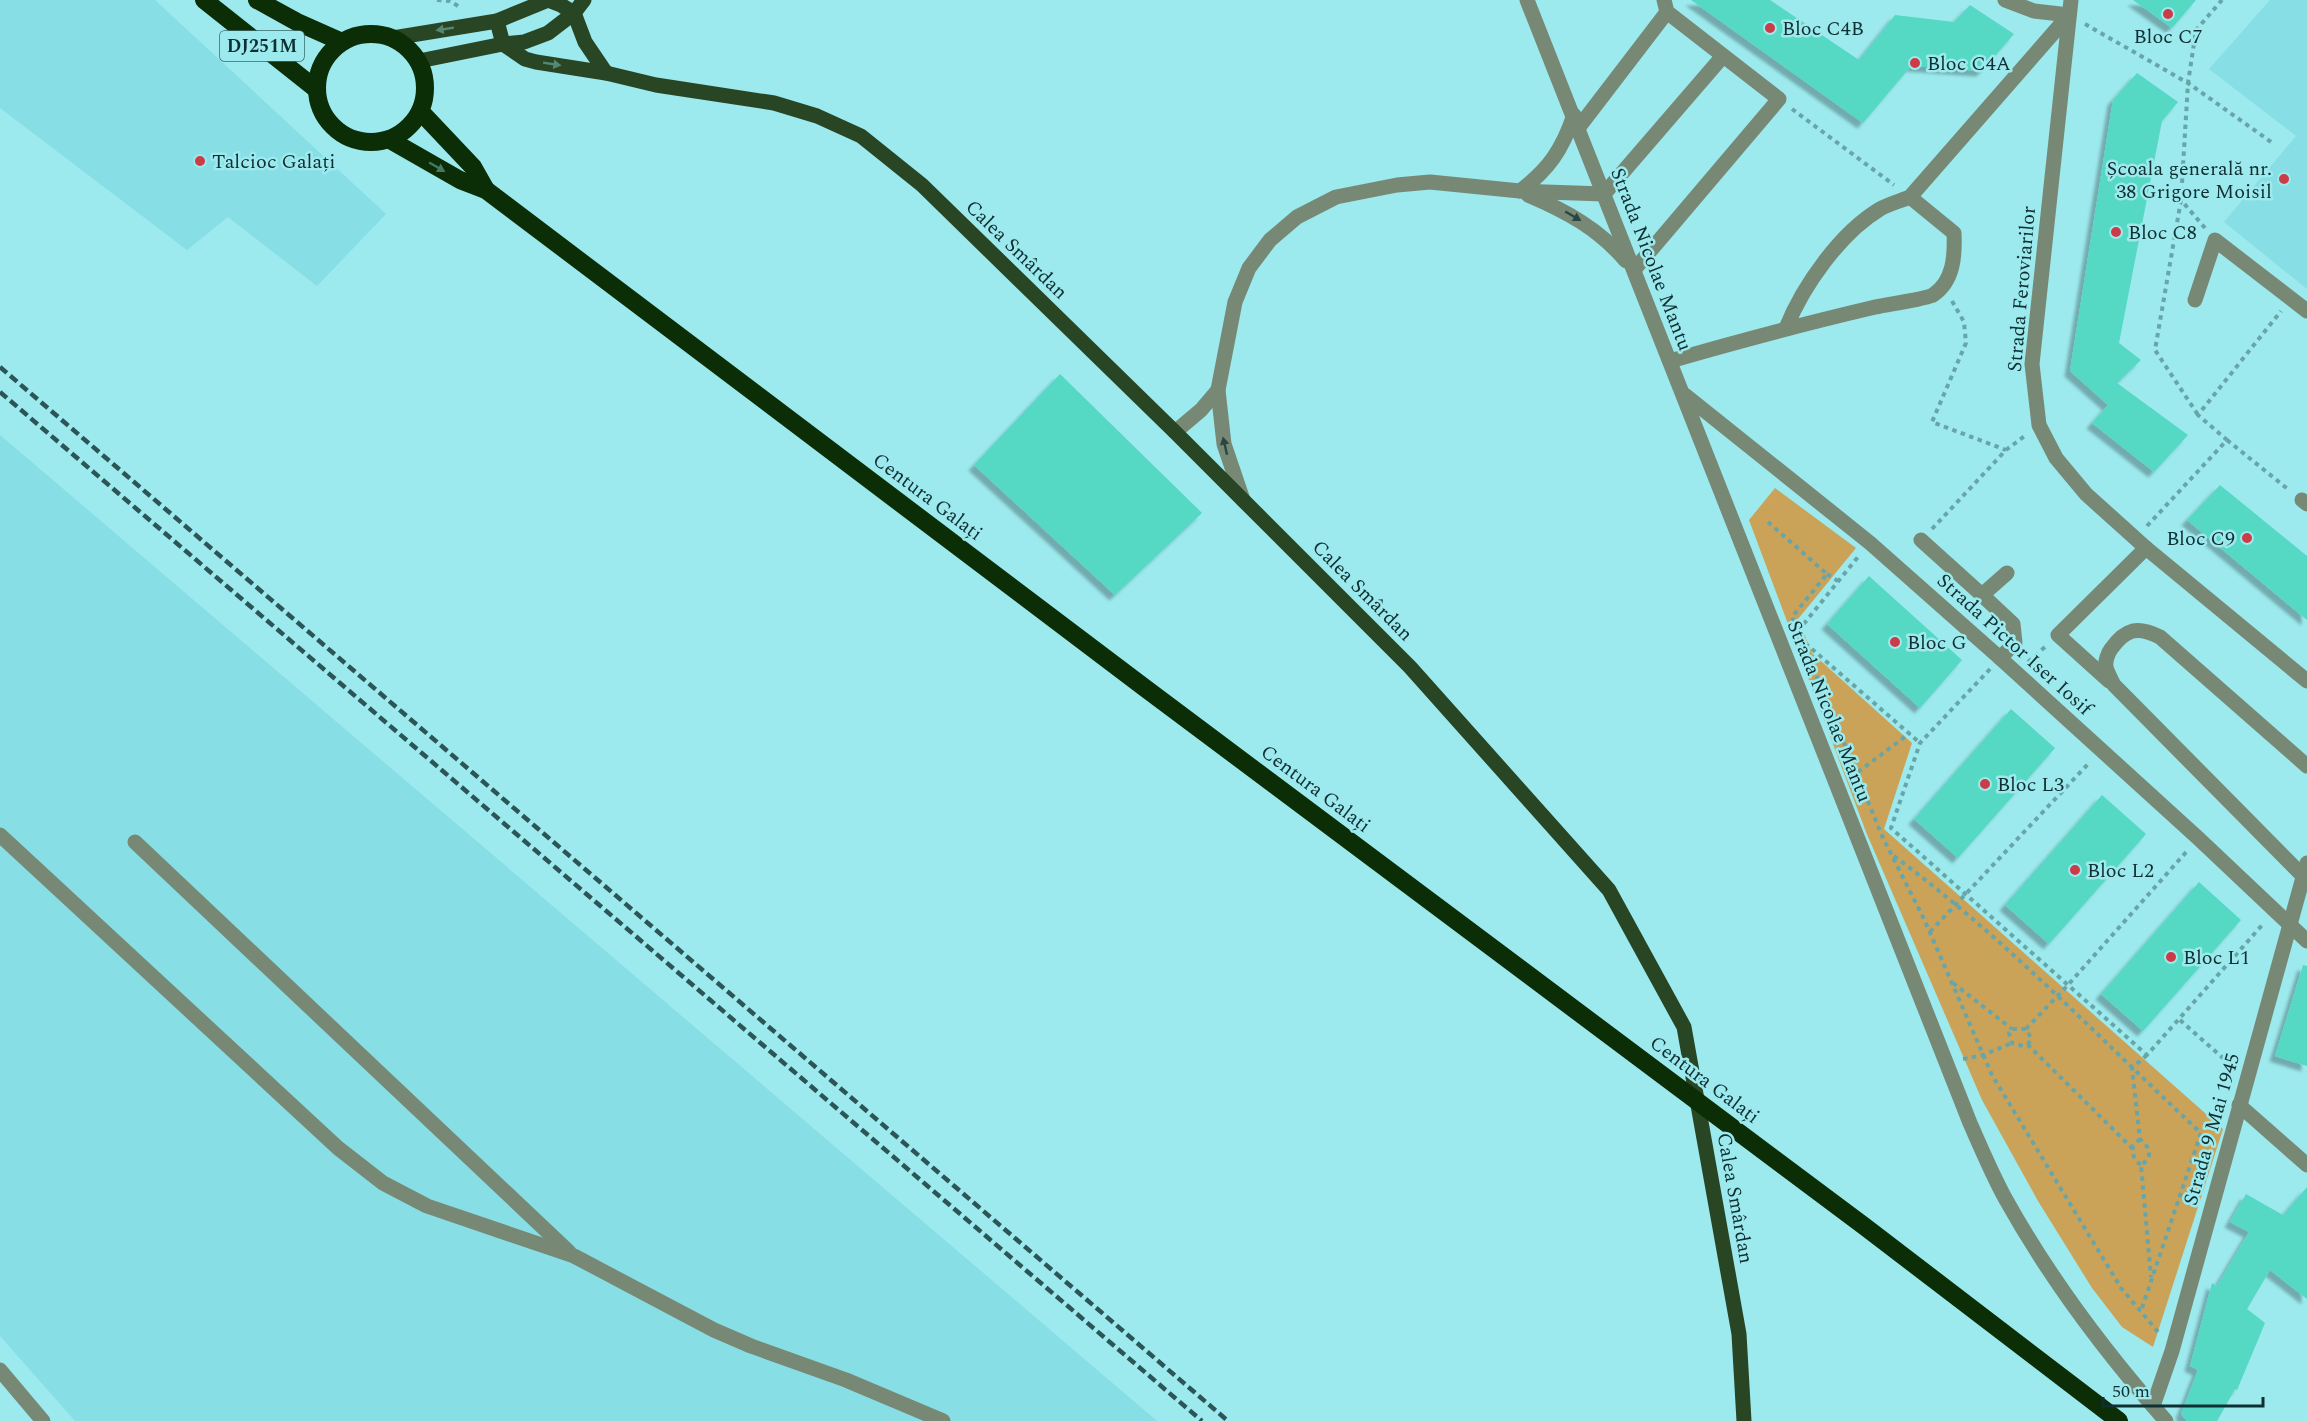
<svg xmlns="http://www.w3.org/2000/svg" width="2307" height="1421" font-family="Spectral,serif">
	<style>
		.built { fill: #87dee5 }
		.green { fill: #cba358 }
		.building { fill: #55d8c4; filter: url(#shadow) }
		.lines { fill: none; stroke-linecap: round; stroke-linejoin: round }
		.path { stroke: #68a5a8; stroke-width: 4; stroke-dasharray: 4.5 4.5; stroke-linecap: butt }
		.minor { stroke: #778875; stroke-width: 15 }
		.major { stroke: #284524; stroke-width: 15 }
		.highway { stroke: #0b2e07; stroke-width: 18 }
		.rail { stroke: #2b5557; stroke-width: 4.5; stroke-dasharray: 9 4.5; stroke-linecap: butt }
		.oneway { fill: #568775 }
		.oneway2 { fill: #457963 }
		.oneway3 { fill: #294643 }
		.poi-dot { fill: #cc3c46; stroke: #9ce9ee; stroke-width: 2 }
		.labels { text-anchor: middle; stroke-width: 5; stroke-linejoin: round; paint-order: stroke }
		.shield { fill: #9ce9ee; stroke: #39686a; stroke-width: 1.5 }
		.shield-label { font-size: 18px; font-weight: bold; fill: #0f3032 }
		.poi-label { font-size: 20px; fill: #0f3032; stroke: #9ce9ee; text-anchor: start }
		.street-label { font-size: 20px; fill: #0f3032; stroke: #9ce9ee }
	</style>
	<defs>
		<filter id="shadow"><feDropShadow dx="-5.5" dy="5.5" stdDeviation="1.5" flood-color="#0004"/></filter>
	</defs>
	<rect width="100%" height="100%" fill="#9ce9ee"/>
	<g class="built">
		<polygon points="0,0 155,0 386,214 317,286 228,217 187,250 0,108"/>
		<polygon points="2270,0 2307,0 2307,289 2224,222 2296,136 2209,69"/>
		<polygon points="0,435 1157,1421 75,1421 0,1336"/>
	</g>
	<polygon class="green" points="1775,488 1856,548 1798,619 1812,653 1912,743 1884,829 2223,1129 2153,1347 2122,1327 2092,1288 2038,1201 1982,1100 1866,832 1749,520"/>
	<g class="building">
		<polygon points="1691,0 1770,0 1859,60 1895,15 1954,22 1970,5 2014,34 1982,71 1911,66 1863,123"/>
		<polygon points="2133,0 2196,0 2172,28"/>
		<polygon points="2137,73 2178,102 2162,121 2119,343 2141,360 2117,383 2188,435 2154,472 2092,423 2108,405 2070,371 2113,100"/>
		<polygon points="1060,374 1202,513 1115,595 974,465"/>
		<polygon points="2220,485 2307,556 2307,620 2187,520"/>
		<polygon points="1869,576 1962,660 1920,708 1827,624"/>
		<polygon points="2011,709 2055,748 1958,858 1914,819"/>
		<polygon points="2102,795 2146,834 2049,944 2005,905"/>
		<polygon points="2199,882 2241,920 2143,1031 2101,994"/>
		<polygon points="2303,965 2307,966 2307,1066 2275,1056"/>
		<polygon points="2307,1187 2307,1299 2270,1270 2247,1309 2265,1323 2237,1390 2235,1389 2217,1421 2187,1421 2181,1414 2198,1370 2190,1366 2212,1283 2217,1286 2249,1232 2230,1222 2246,1194 2283,1215"/>
	</g>
	<g class="lines">
		<g class="path">
			<polyline points="437,0 450,1 458,6"/>
			<polyline points="2085,24 2188,83 2274,144"/>
			<polyline points="1792,109 1894,185"/>
			<polyline points="2181,200 2155,350 2198,415"/>
			<polyline points="2205,228 2181,200 2188,83 2196,30 2222,0"/>
			<polyline points="1952,301 1964,322 1966,343 1932,422 2006,450"/>
			<polyline points="2227,440 2289,490"/>
			<polyline points="1768,522 1827,574 1792,617 1883,838 1924,919 1992,1075 2121,1288 2159,1333"/>
			<polyline points="2147,526 2227,440 2198,415 2281,311"/>
			<polyline points="1932,529 2006,450 2026,435"/>
			<polyline points="1827,574 1838,581"/>
			<polyline points="1798,631 1858,557"/>
			<polyline points="1805,643 1920,743"/>
			<polyline points="2028,662 2045,647"/>
			<polyline points="1990,669 1920,743 1891,828 2147,1055 2264,923"/>
			<polyline points="1858,772 1910,733"/>
			<path d="M 1894,856 C 2005,938 2100,1039 2201,1133 L 2141,1311"/>
			<polyline points="1930,932 2089,763"/>
			<polyline points="1953,983 2012,1029"/>
			<polyline points="2180,1020 2233,1067"/>
			<polyline points="2026,1029 2067,986 2188,850"/>
			<polyline points="2028,1045 2031,1038 2026,1029 2012,1029 2009,1033 2012,1043 2023,1046 2028,1045 2133,1149"/>
			<path d="M 2147,1055 L 2132,1068 L 2140,1139 C 2151,1148 2153,1157 2141,1165 L 2151,1277"/>
			<polyline points="1963,1059 1983,1055 2012,1043"/>
			<path d="M 2140,1139 L 2133,1146 C 2132,1154 2134,1160 2141,1165"/>
		</g>
		<g class="minor">
			<path d="M 1527,0 L 1970,1123 C 1981,1148 1992,1174 2005,1198 C 2050,1279 2105,1352 2166,1421"/>
			<polyline points="2005,0 2034,11 2069,15"/>
			<polyline points="2071,0 2032,364 2039,425 2056,458 2086,494 2146,548 2307,681"/>
			<polyline points="1579,127 1667,12"/>
			<path d="M 1520,191 C 1549,169 1562,150 1574,115"/>
			<polyline points="1604,194 1723,56"/>
			<path d="M 1528,195 C 1566,211 1599,229 1626,261"/>
			<polyline points="1634,270 1779,99 1667,12 1664,0"/>
			<polyline points="2195,300 2215,240 2307,311"/>
			<path d="M 1786,328 C 1803,286 1840,233 1880,209 C 1889,204 1900,201 1910,197 L 2069,15"/>
			<path d="M 1670,361 C 1736,342 1803,324 1871,308 C 1882,305 1927,299 1933,295 C 1954,281 1955,255 1954,233 L 1910,197"/>
			<polyline points="1685,395 1870,543 2000,658 2198,838 2307,941"/>
			<polyline points="1175,432 1201,410 1218,390"/>
			<polyline points="1243,500 1224,444 1218,390 1235,302 1249,268 1270,240 1297,217 1336,197 1397,185 1430,182 1520,191 1604,194"/>
			<polyline points="2302,500 2307,504"/>
			<polyline points="1921,540 1982,595"/>
			<polyline points="2000,658 2015,643 2013,624 1982,595 2007,573"/>
			<polyline points="2109,681 2058,635 2146,548"/>
			<polyline points="0,835 338,1148 383,1183 427,1206 574,1256 714,1330 751,1346 846,1380 943,1421"/>
			<polyline points="135,842 569,1252"/>
			<path d="M 2303,876 L 2114,685 C 2111,679 2107,672 2106,667 C 2105,661 2108,653 2111,649 C 2126,628 2138,626 2160,637 L 2307,766"/>
			<polyline points="2239,1105 2307,1165"/>
			<polyline points="0,1370 43,1421"/>
			<polyline points="2153,1406 2172,1351 2307,863"/>
		</g>
		<g class="major">
			<polyline points="548,0 561,5 574,13 585,42 606,73"/>
			<polyline points="497,21 503,44 525,59 536,62 606,73 656,85 774,103 817,116 861,136 922,185 1175,432 1410,667 1609,890 1684,1027 1739,1334 1744,1421"/>
			<polyline points="393,38 497,21 548,0"/>
			<polyline points="419,61 503,44 524,42 548,33 574,13 584,0"/>
		</g>
		<g class="highway">
			<polyline points="204,0 316,89"/>
			<polyline points="257,0 297,22 342,42"/>
			<circle cx="371" cy="88" r="54"/>
			<polyline points="421,112 473,167 486,190"/>
			<polyline points="390,140 460,180 486,190 1145,688 1864,1226 2119,1421"/>
		</g>
		<g class="rail">
			<polyline points="0,367 1228,1421"/>
			<polyline points="0,392 1202,1421"/>
		</g>
	</g>
	<defs><path id="oneway-solid" d="M-6-.8H1V-3.2L6.5 0L1 3.2V.8H-6Z" transform="scale(1.5)"/></defs>
	<g class="oneway">
		<use href="#oneway-solid" transform="translate(445 29) rotate(171)"/>
		<use href="#oneway-solid" transform="translate(552 64) rotate(9)"/>
	</g>
	<use class="oneway2" href="#oneway-solid" transform="translate(437 167) rotate(30)"/>
	<g class="oneway3">
		<use href="#oneway-solid" transform="translate(1573 216) rotate(30)"/>
		<use href="#oneway-solid" transform="translate(1225 446) rotate(-103)"/>
	</g>
	<g class="poi-dot">
		<circle cx="2168" cy="14" r="6"/>
		<circle cx="1770" cy="28" r="6"/>
		<circle cx="1915" cy="63" r="6"/>
		<circle cx="200" cy="161" r="6"/>
		<circle cx="2284" cy="179" r="6"/>
		<circle cx="2116" cy="232" r="6"/>
		<circle cx="2247" cy="538" r="6"/>
		<circle cx="1895" cy="642" r="6"/>
		<circle cx="1985" cy="784" r="6"/>
		<circle cx="2075" cy="870" r="6"/>
		<circle cx="2171" cy="957" r="6"/>
	</g>
	<g class="labels">
		<rect class="shield" x="220" y="31" width="84" height="30" rx="4.5"/>
		<g class="shield-label">
			<text x="262" y="52">DJ251M</text>
		</g>
		<g class="poi-label">
			<text x="1782" y="35">Bloc C4B</text>
			<text x="2168" y="43" text-anchor="middle">Bloc C7</text>
			<text x="1927" y="70">Bloc C4A</text>
			<text x="212" y="168">Talcioc Galați</text>
			<text x="2272" y="175" text-anchor="end">Școala generală nr.<tspan x="2272" dy="23">38 Grigore Moisil</tspan></text>
			<text x="2128" y="239">Bloc C8</text>
			<text x="2235" y="545" text-anchor="end">Bloc C9</text>
			<text x="1907" y="649">Bloc G</text>
			<text x="1997" y="791">Bloc L3</text>
			<text x="2087" y="877">Bloc L2</text>
			<text x="2183" y="964">Bloc L1</text>
		</g>
		<g class="street-label">
			<text transform="translate(1017 249) rotate(44)" y="7">Calea Smârdan</text>
			<text transform="translate(1652 259) rotate(69)" y="7">Strada Nicolae Mantu</text>
			<text transform="translate(2021 289) rotate(-85)" y="7">Strada Feroviarilor</text>
			<text transform="translate(928 496) rotate(37)" y="7">Centura Galați</text>
			<text transform="translate(1363 590) rotate(45)" y="7">Calea Smârdan</text>
			<text transform="translate(2015 644) rotate(42)" y="7">Strada Pictor Iser Iosif</text>
			<text transform="translate(1830 711) rotate(68)" y="7">Strada Nicolae Mantu</text>
			<text transform="translate(1316 788) rotate(37)" y="7">Centura Galați</text>
			<text transform="translate(1705 1079) rotate(37)" y="7">Centura Galați</text>
			<text transform="translate(2211 1129) rotate(-74)" y="7">Strada 9 Mai 1945</text>
			<text transform="translate(1736 1198) rotate(80)" y="7">Calea Smârdan</text>
		</g>
	</g>
	<path d="M2103 1397v9h160v-9" fill="none" stroke="#0f3032" stroke-width="3"/>
	<text x="2112" y="1397" font-size="18" fill="#0f3032" stroke="#9ce9ee" stroke-width="4.5" paint-order="stroke">50 m</text>
</svg>
